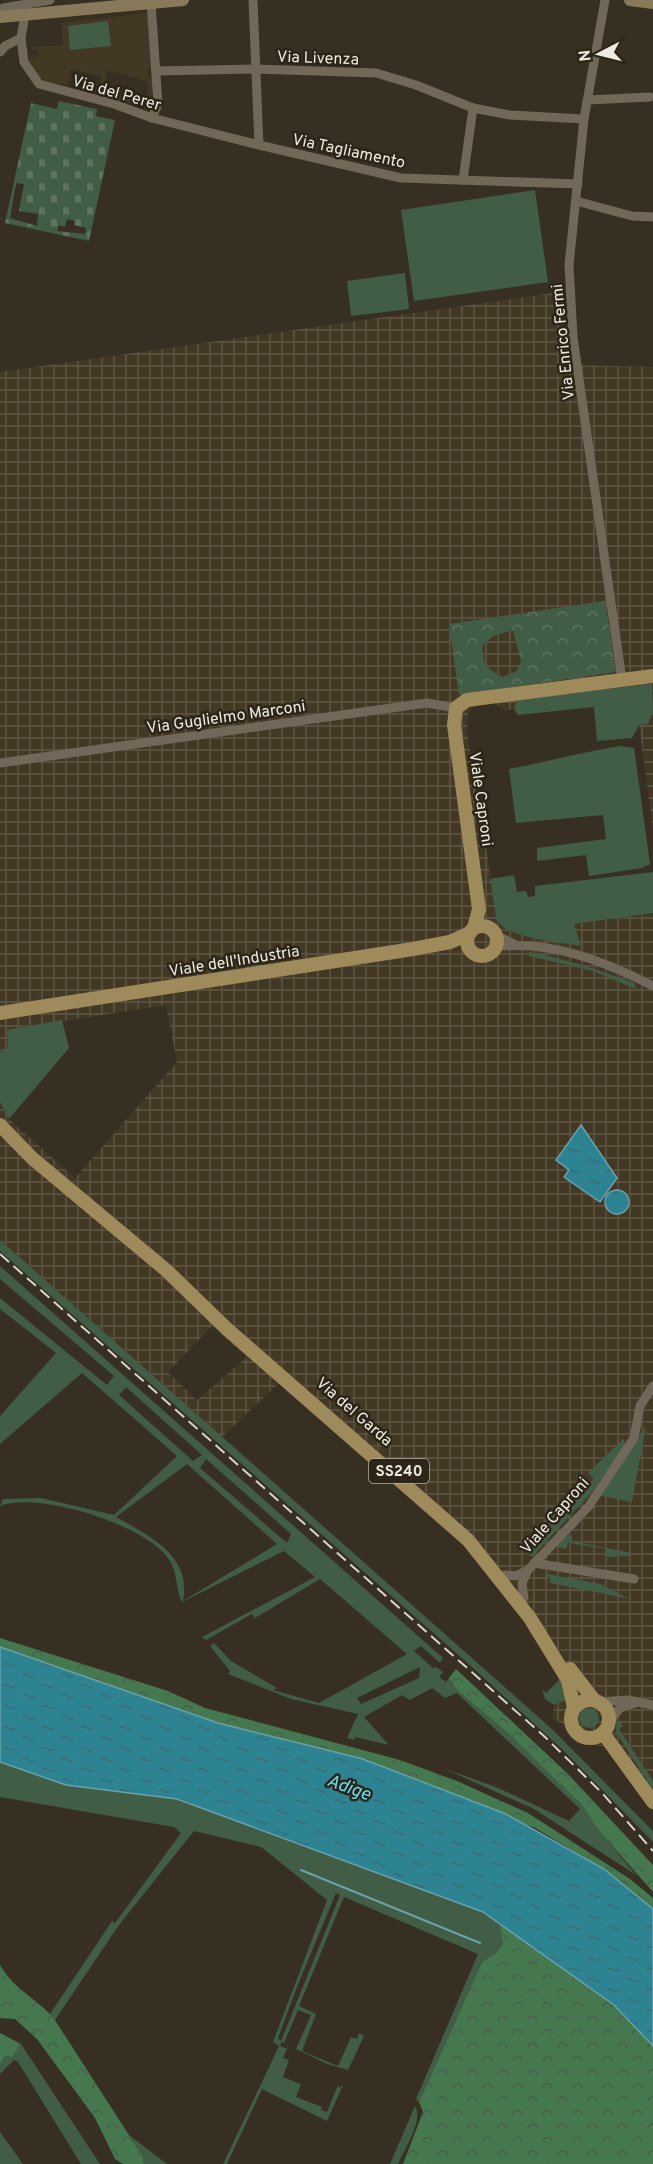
<svg xmlns="http://www.w3.org/2000/svg" width="653" height="2164" font-family="Overpass,sans-serif">
	<style>
		.built { fill: #433824; fill-rule: evenodd }
		.industrial { fill: url(#industrial-grid); fill-rule: evenodd }
		.grass { fill: #425d46; fill-rule: evenodd }
		.forest { fill: url(#forest-crowns) }
		.cemetery { fill: url(#cemetery-stones); fill-rule: evenodd }
		.park { fill: url(#park-crowns); fill-rule: evenodd }
		.water { fill: url(#water-ripples); stroke: #68a2ab; stroke-width: 1.5 }
		.lines { fill: none; stroke-linecap: round; stroke-linejoin: round }
		.stream { stroke: #68a2ab; stroke-width: 2 }
		.street { stroke: #716859; stroke-width: 9 }
		.secondary { stroke: #88795a; stroke-width: 12 }
		.primary { stroke: #9e8a5b; stroke-width: 14 }
		.rail { stroke: #dad5cd; stroke-width: 2; stroke-dasharray: 12 6; stroke-linecap: butt }
		.labels { text-anchor: middle; stroke-width: 5; stroke-linejoin: round; paint-order: stroke }
		.shield { fill: #2c2518; stroke: #b4afa5; stroke-width: 1.5 }
		.shield-label { font-size: 15px; font-weight: bold; fill: #efeae2 }
		.street-label { font-size: 16px; fill: #efeae2; stroke: #2c2518 }
		.water-label { font-size: 18px; font-style: italic; fill: #67e0f7; stroke: #2c2518 }
	</style>
	<defs>
		<pattern id="industrial-grid" width="8" height="8" patternUnits="userSpaceOnUse" patternTransform="scale(1.5)"><rect width="8" height="8" fill="#433824"/><path d="M0 4h8M4 0v8" fill="none" stroke="#5e5544"/></pattern>
		<pattern id="forest-crowns" width="20" height="18" patternUnits="userSpaceOnUse" patternTransform="scale(1.5)"><rect width="20" height="18" fill="#467850"/><path d="M2 6a3 3 0 1 1 6 0M12 15a3 3 0 1 1 6 0" fill="none" stroke="#475f4a"/></pattern>
		<pattern id="cemetery-stones" width="16" height="16" patternUnits="userSpaceOnUse" patternTransform="scale(1.5)"><rect width="16" height="16" fill="#425d46"/><path d="M2 7V4a2 2 0 0 1 4 0v3zM10 15v-3a2 2 0 0 1 4 0v3z" fill="#5e7460"/></pattern>
		<pattern id="park-crowns" width="20" height="18" patternUnits="userSpaceOnUse" patternTransform="scale(1.5)"><rect width="20" height="18" fill="#425d46"/><path d="M2 6a3 3 0 1 1 6 0M12 15a3 3 0 1 1 6 0" fill="none" stroke="#5e7460"/></pattern>
		<pattern id="water-ripples" width="26" height="14" patternUnits="userSpaceOnUse" patternTransform="scale(1.5)"><rect width="26" height="14" fill="#2e8393"/><path d="M2 4q2-2 4 0t4 0M15 11q2-2 4 0t4 0" fill="none" stroke="#386b73"/></pattern>
	</defs>
	<rect width="100%" height="100%" fill="#362f22"/>
	<path class="built" d="M 147,13 L 152,65 L 147,71 L 148,77 L 153,79 L 151,106 L 146,108 L 100,94 L 101,76 L 71,69 L 67,85 L 49,82 L 38,77 L 30,63 L 29,58 L 39,56 L 38,49 L 32,50 L 32,47 L 63,45 L 61,23 ZM 107,70 L 148,82 L 146,103 L 104,91 Z"/>
	<path class="industrial" d="M 560,292 L 569,365 L 653,367 L 653,830 L 634,686 L 518,699 L 514,709 L 505,711 L 494,702 L 475,704 L 468,714 L 467,732 L 499,925 L 580,946 L 574,924 L 653,913 L 653,1811 L 607,1747 L 577,1742 L 563,1724 L 553,1719 L 554,1705 L 566,1700 L 568,1694 L 548,1653 L 490,1568 L 281,1381 L 222,1437 L 0,1240 L 0,1102 L 9,1119 L 75,1178 L 177,1062 L 166,1005 L 7,1030 L 8,1046 L 0,1052 L 0,372 ZM 212,1326 L 247,1357 L 197,1400 L 168,1372 Z"/>
	<g class="grass">
		<polygon points="108,21 111,46 70,50 68,26"/>
		<polygon points="535,190 548,282 414,301 401,210"/>
		<polygon points="405,273 409,309 351,316 347,281"/>
		<polygon points="652,684 653,711 648,724 639,725 632,738 597,741 594,707 518,715 514,709 518,699"/>
		<path d="M 620,746 L 634,748 L 650,864 L 642,868 L 589,876 L 586,855 L 537,861 L 537,848 L 606,839 L 603,815 L 516,823 L 509,769 C 546,762 582,752 620,746 Z"/>
		<path d="M 653,872 L 653,913 L 574,924 L 581,946 C 560,942 504,939 496,918 L 490,879 L 514,875 L 517,892 L 526,891 L 528,897 L 535,896 L 535,886 Z"/>
		<path d="M 529,952 C 566,959 599,970 634,983 L 636,989 L 593,971 L 529,956 Z"/>
		<polygon points="62,1020 69,1048 9,1119 0,1102 0,1052 8,1046 7,1030"/>
		<polygon points="0,1240 552,1729 653,1831 653,1842 563,1750 463,1659 0,1251"/>
		<path d="M 0,1266 L 443,1658 L 440,1663 L 421,1646 L 414,1651 L 433,1668 L 436,1667 L 443,1672 L 439,1677 L 446,1682 L 449,1678 L 456,1689 L 509,1734 L 584,1806 L 599,1831 L 636,1875 L 534,1809 L 445,1769 L 496,1787 L 569,1821 L 580,1809 L 457,1693 L 445,1698 L 432,1688 L 410,1700 L 402,1695 L 364,1717 L 389,1745 L 355,1737 L 354,1740 L 347,1738 L 358,1714 L 291,1699 L 228,1674 L 230,1671 L 210,1646 L 214,1643 L 231,1661 L 277,1688 L 273,1690 L 319,1703 L 407,1654 L 320,1579 L 255,1618 L 252,1614 L 206,1640 L 202,1637 L 315,1577 L 284,1551 L 182,1602 C 175,1588 178,1571 168,1558 C 145,1525 38,1491 0,1506 L 3,1499 L 41,1498 L 114,1515 L 177,1456 L 82,1373 L 0,1444 L 0,1416 L 56,1353 L 0,1309 L 0,1298 L 107,1385 L 114,1376 L 0,1279 ZM 126,1387 L 202,1455 L 193,1461 L 119,1395 ZM 206,1459 L 291,1534 L 287,1543 L 200,1468 ZM 187,1464 L 277,1544 L 183,1601 C 192,1556 150,1536 116,1517 ZM 420,1667 L 419,1678 L 361,1704 L 357,1698 Z"/>
		<polygon points="646,1426 632,1502 602,1496 602,1495"/>
		<polygon points="624,1438 625,1445 592,1492 532,1557 527,1553 539,1539 537,1528 580,1482 576,1477 578,1475 583,1479 584,1477 591,1483 594,1479 588,1473"/>
		<polygon points="566,1535 572,1536 572,1541 631,1553 630,1556 605,1557 607,1549 568,1543 566,1549 555,1547"/>
		<polygon points="547,1568 548,1574 600,1584 630,1599 550,1583 551,1577 546,1576"/>
		<polygon points="560,1679 567,1688 566,1700 554,1705 545,1699 542,1689 546,1693"/>
		<circle cx="589" cy="1718" r="10"/>
		<polygon points="617,1718 623,1726 619,1729 653,1781 653,1790 616,1732"/>
		<path d="M 0,1762 L 66,1785 L 177,1799 L 483,1912 L 499,1920 L 503,1944 L 496,1953 L 482,1962 L 419,2102 L 416,2099 L 478,1954 L 344,1897 L 299,2006 L 316,2014 L 302,2051 L 338,2066 L 351,2037 L 357,2039 L 359,2033 L 364,2036 L 348,2070 L 327,2064 L 296,2049 L 311,2015 L 298,2010 L 284,2043 L 282,2041 L 280,2046 L 287,2049 L 283,2058 L 289,2060 L 283,2077 L 301,2084 L 296,2097 L 322,2107 L 321,2110 L 327,2112 L 338,2085 L 339,2088 L 343,2085 L 327,2121 L 262,2089 L 227,2164 L 223,2164 L 279,2046 L 273,2042 L 327,1900 L 261,1847 L 194,1831 L 119,1925 L 55,2020 L 50,2014 L 112,1921 L 115,1923 L 181,1833 L 174,1827 L 0,1797 ZM 336,1893 L 340,1895 L 281,2041 L 278,2038 L 297,1987 Z"/>
		<polygon points="21,2044 100,2164 81,2164 18,2062 14,2060 0,2074 0,2064 7,2054 12,2058"/>
		<path d="M 415,2106 C 424,2120 404,2150 398,2164 L 390,2164 Z"/>
		<polygon points="0,2132 23,2164 0,2164"/>
		<polygon points="129,2135 167,2164 144,2164 143,2157"/>
	</g>
	<g class="forest">
		<polygon points="0,1638 168,1691 205,1708 400,1760 457,1781 528,1813 630,1879 653,1898 653,1909 604,1869 535,1828 363,1759 218,1723 0,1647"/>
		<polygon points="456,1669 568,1774 653,1865 653,1892 599,1831 583,1806 509,1734 456,1689 449,1678"/>
		<polygon points="499,1920 614,2005 653,2046 653,2164 403,2164 423,2112 419,2102 482,1962 496,1953 503,1944"/>
		<path d="M 0,1965 C 14,1989 34,1997 53,2017 L 143,2157 L 144,2164 L 123,2164 L 115,2159 L 95,2118 L 37,2039 L 15,2019 L 0,2018 Z"/>
		<polygon points="0,2033 21,2044 12,2058 7,2055 0,2064"/>
	</g>
	<path class="cemetery" d="M 59,101 L 97,109 L 96,116 L 115,120 L 89,241 L 5,223 L 31,103 L 57,109 ZM 16,183 L 24,184 L 19,211 L 38,214 L 37,226 L 10,218 ZM 67,219 L 75,221 L 74,225 L 86,228 L 85,234 L 57,231 L 59,225 L 65,227 Z"/>
	<path class="park" d="M 605,601 L 616,672 L 459,695 L 449,624 ZM 513,630 L 521,661 L 517,671 L 503,677 C 487,670 481,662 483,645 L 493,636 Z"/>
	<g class="water">
		<polygon points="581,1125 617,1178 600,1202 564,1177 569,1170 556,1160"/>
		<circle cx="617" cy="1202" r="12"/>
		<polygon points="0,1647 218,1723 363,1759 506,1814 604,1869 653,1909 653,2046 614,2005 483,1912 177,1799 66,1785 0,1762"/>
	</g>
	<g class="lines">
		<polyline class="stream" points="301,1870 480,1943"/>
		<g class="street">
			<polyline points="253,0 259,145 401,178 578,184"/>
			<polyline points="605,0 584,119 569,265 573,337 622,680"/>
			<polyline points="151,3 158,104 152,118"/>
			<polyline points="0,11 3,8 50,0"/>
			<polyline points="25,15 21,38 24,62 39,84 114,104 152,118 259,145"/>
			<polyline points="0,52 5,46 21,38"/>
			<polyline points="156,71 255,69 376,73 416,85 473,108 510,115 584,119"/>
			<polyline points="588,100 650,97"/>
			<polyline points="463,180 473,108"/>
			<polyline points="576,201 632,216 653,217"/>
			<polyline points="0,763 427,703 456,708"/>
			<polyline points="496,935 514,944"/>
			<path d="M 495,947 C 549,939 606,962 653,986"/>
			<polyline points="534,1563 634,1579"/>
			<polyline points="505,1575 516,1576 528,1570"/>
			<polyline points="524,1598 522,1583 528,1570 589,1506 634,1438 640,1406 653,1386"/>
			<polyline points="599,1702 628,1700 653,1705"/>
			<polyline points="608,1723 620,1708 635,1703"/>
		</g>
		<g class="secondary">
			<polyline points="630,0 653,3"/>
			<polyline points="0,17 183,0"/>
		</g>
		<g class="primary">
			<circle cx="482" cy="941" r="15"/>
			<polyline points="474,928 479,909 454,725 456,708 467,700 653,676"/>
			<polyline points="0,1013 413,949 450,942 470,933"/>
			<polyline points="0,1125 32,1158 166,1270 227,1329 468,1540 530,1618 568,1680 574,1708"/>
			<polyline points="570,1669 594,1700"/>
			<circle cx="590" cy="1719" r="19"/>
			<polyline points="603,1733 653,1802"/>
		</g>
		<polyline class="rail" points="0,1254 545,1737 603,1794 653,1851"/>
	</g>
	<g class="labels">
		<rect class="shield" x="369" y="1459" width="60" height="24" rx="4.5"/>
		<g class="shield-label">
			<text x="399" y="1476">SS240</text>
		</g>
		<g class="street-label">
			<text transform="translate(318 57) rotate(2)" y="6">Via Livenza</text>
			<text transform="translate(117 92) rotate(16)" y="6">Via del Perer</text>
			<text transform="translate(349 150) rotate(12)" y="6">Via Tagliamento</text>
			<text transform="translate(562 342) rotate(-96)" y="6">Via Enrico Fermi</text>
			<text transform="translate(226 716) rotate(-8)" y="6">Via Guglielmo Marconi</text>
			<text transform="translate(482 799) rotate(82)" y="6">Viale Caproni</text>
			<text transform="translate(234 960) rotate(-9)" y="6">Viale dell'Industria</text>
			<text transform="translate(355 1411) rotate(41)" y="6">Via del Garda</text>
			<text transform="translate(554 1515) rotate(-49)" y="6">Viale Caproni</text>
		</g>
		<g class="water-label">
			<text transform="translate(349 1787) rotate(20)" y="6">Adige</text>
		</g>
	</g>
	<g transform="translate(599 54) rotate(263)" stroke="#2c2518" stroke-width="4.5" paint-order="stroke">
	<path d="M0-4.5L10 22L0 15L-10 22Z" fill="#efeae2"/>
	<text y="-9" font-size="16" font-weight="bold" text-anchor="middle" fill="#efeae2">N</text>
	</g>
</svg>
